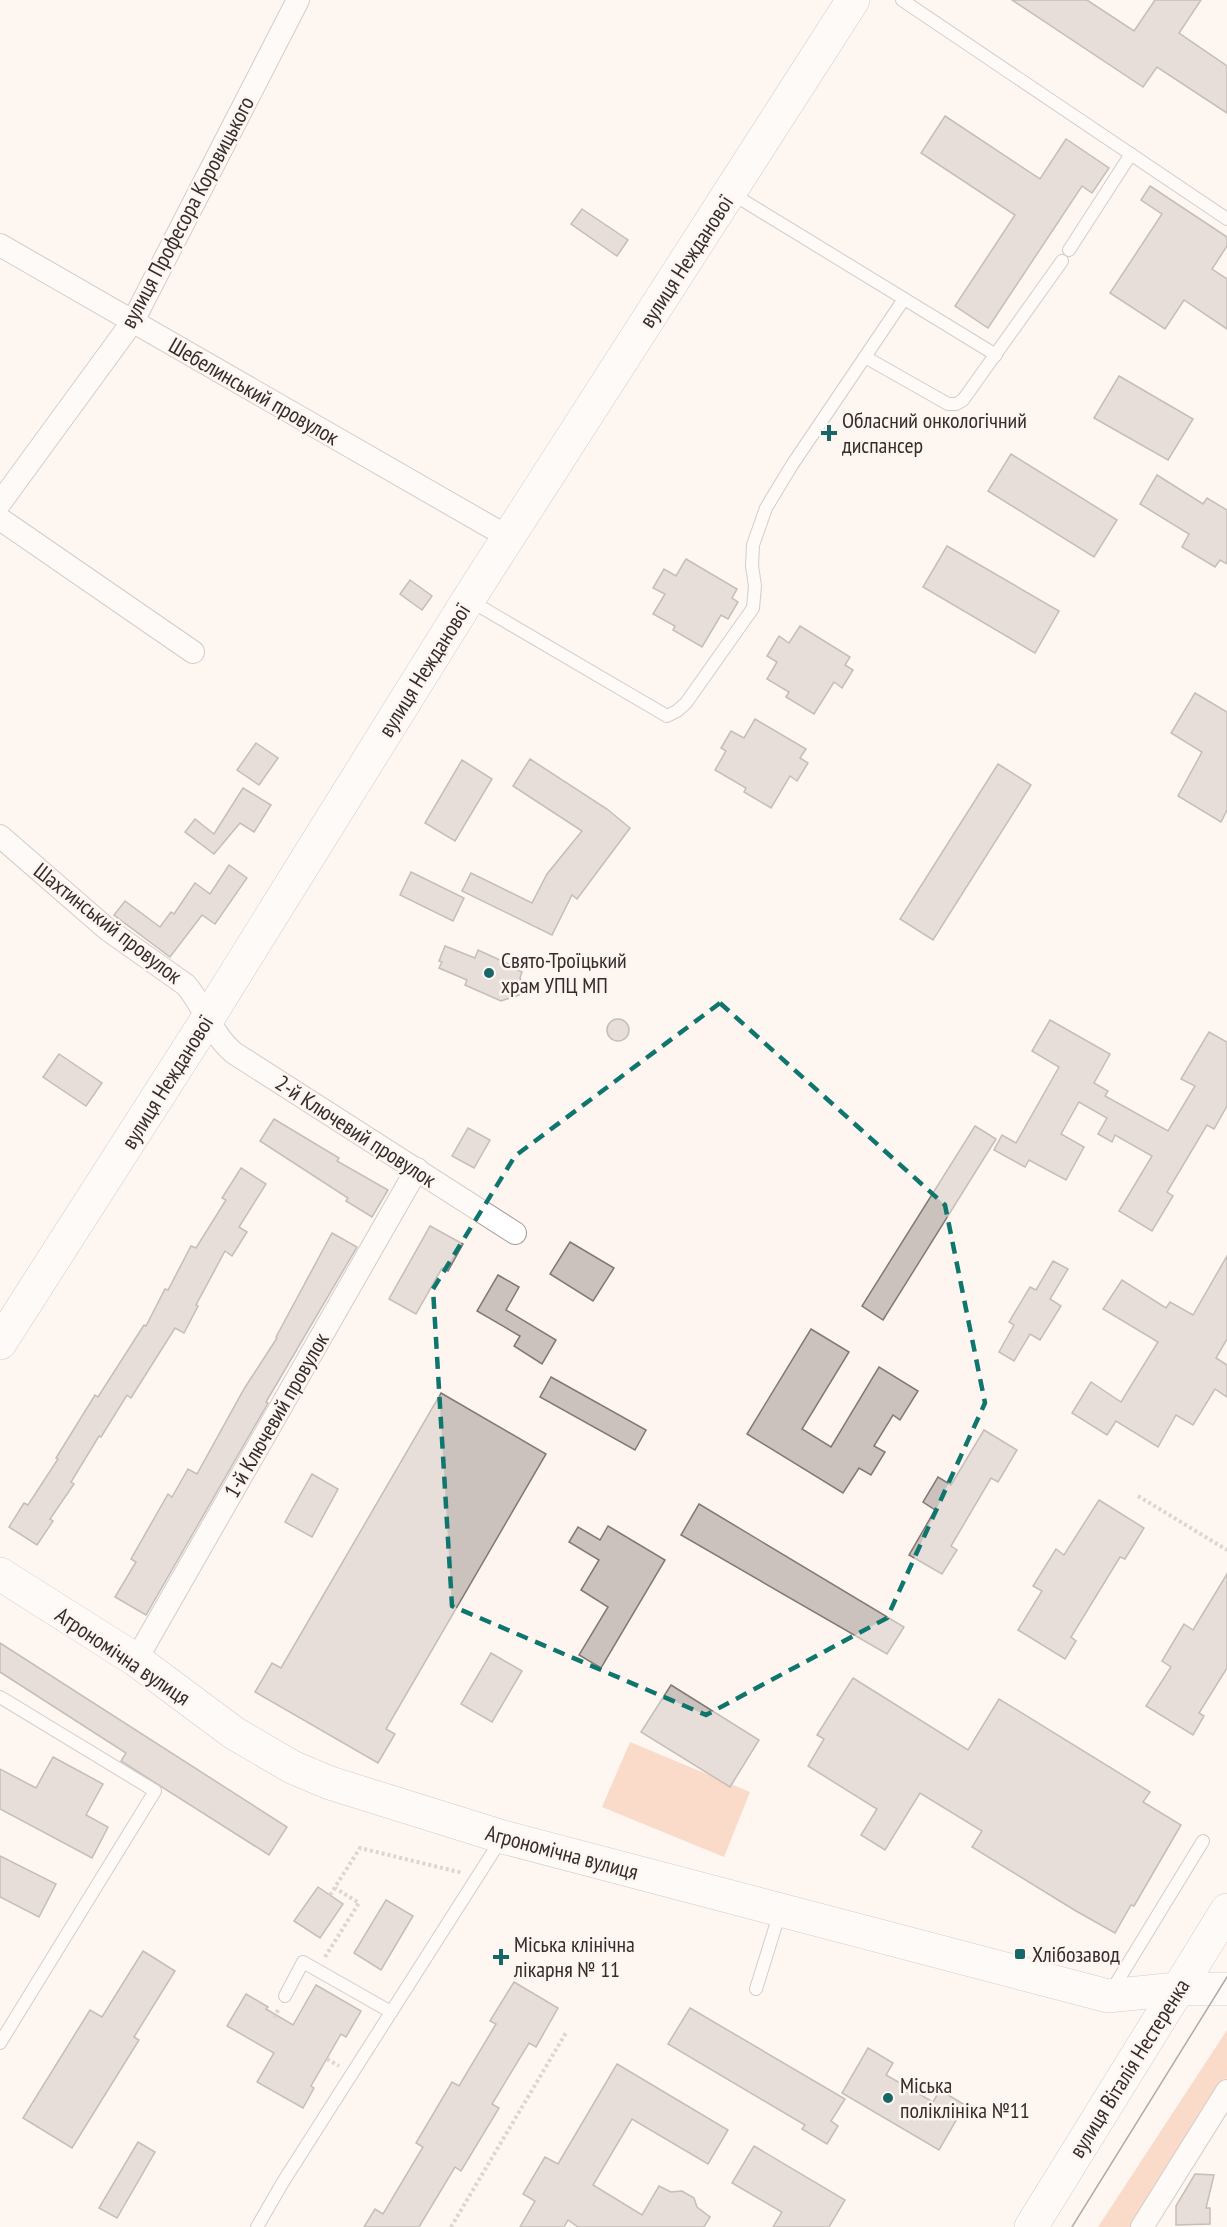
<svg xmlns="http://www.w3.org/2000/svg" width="1227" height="2227" font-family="'PT Sans Narrow',sans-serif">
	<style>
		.green { fill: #f7ba9c }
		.building { fill: #ccc2bd; stroke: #827874; stroke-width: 1.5 }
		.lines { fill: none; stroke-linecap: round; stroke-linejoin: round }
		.lane-casing { stroke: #a49a95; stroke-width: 14 }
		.street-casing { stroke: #a49a95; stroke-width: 24 }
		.secondary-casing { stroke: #a49a95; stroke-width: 34 }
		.path { stroke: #b4adaa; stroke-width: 4; stroke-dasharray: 3 3; stroke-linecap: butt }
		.lane { stroke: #fff; stroke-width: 12 }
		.street { stroke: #fff; stroke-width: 22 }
		.secondary { stroke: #fff; stroke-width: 33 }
		.tram { stroke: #544f4d; stroke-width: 1.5 }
		.marked { fill: none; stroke: #0f766e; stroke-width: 4.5; stroke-dasharray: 12 8; stroke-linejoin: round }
		.poi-dot { fill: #186768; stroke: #fef5f1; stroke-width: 2 }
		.labels { text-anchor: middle; stroke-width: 5; stroke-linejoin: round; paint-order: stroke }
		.street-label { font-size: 22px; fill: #322e2c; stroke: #fef5f1 }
		.poi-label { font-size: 22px; fill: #322e2c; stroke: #fef5f1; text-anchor: start }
	</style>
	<rect width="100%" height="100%" fill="#fef5f1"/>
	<g class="green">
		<polygon points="630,1742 750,1792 724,1857 602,1807"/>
		<polygon points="1227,2030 1227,2078 1135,2227 1098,2227"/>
	</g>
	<g class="building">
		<polygon points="1012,0 1087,0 1134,31 1155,0 1201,0 1179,33 1227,66 1227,113 1157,67 1143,87"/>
		<polygon points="945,116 1040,179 1066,139 1109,168 1092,193 1082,186 988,328 955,306 1015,215 921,153"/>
		<polygon points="1150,186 1227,237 1227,246 1212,269 1227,279 1227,329 1184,300 1165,329 1110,293 1162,214 1141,200"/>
		<polygon points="582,209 628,240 617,256 571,224"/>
		<polygon points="1119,376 1193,419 1168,460 1094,418"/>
		<polygon points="1011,454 1117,520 1094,557 988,491"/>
		<polygon points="1157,475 1203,504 1207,498 1227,510 1227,564 1220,560 1215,567 1182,547 1189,534 1140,504"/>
		<polygon points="947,546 1059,611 1035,653 923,587"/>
		<polygon points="686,559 737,589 732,598 738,602 728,619 721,615 702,647 673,630 675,626 653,614 665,594 653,588 664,569 676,576"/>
		<polygon points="410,580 432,596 422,610 400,594"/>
		<polygon points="800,626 850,657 845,665 853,670 842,688 834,682 814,714 786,697 789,692 767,679 777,662 767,656 779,636 789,643"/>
		<polygon points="1195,693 1227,712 1227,810 1221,822 1178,796 1202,752 1171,733"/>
		<polygon points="755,719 806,749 800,758 808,763 797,781 790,776 771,808 744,792 746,788 715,770 726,751 721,748 731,731 744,738"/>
		<polygon points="256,743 278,758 259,785 237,770"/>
		<polygon points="530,759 607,809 630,828 577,899 572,895 552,935 462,891 471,873 532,903 547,874 582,831 513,786"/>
		<polygon points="462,760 492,779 455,841 425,823"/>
		<polygon points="998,764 1031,785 933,940 900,919"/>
		<polygon points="243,788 271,805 254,832 240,823 214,854 185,832 195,819 214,834"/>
		<polygon points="229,865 247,878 215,924 202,915 170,957 114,915 125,901 160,927 171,912 174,914 195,883 210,894"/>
		<polygon points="411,872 464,898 453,921 400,895"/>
		<polygon points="445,946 475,958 478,950 513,966 513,968 522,972 520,978 524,987 522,991 519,995 501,1001 465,985 467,980 439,968 442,962 439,961"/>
		<circle cx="618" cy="1030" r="11"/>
		<polygon points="1050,1020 1110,1054 1094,1083 1108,1091 1105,1096 1168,1131 1195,1086 1181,1079 1209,1032 1227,1042 1227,1106 1214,1129 1207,1125 1167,1192 1173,1196 1152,1231 1119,1211 1152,1156 1115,1135 1112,1142 1098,1134 1107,1118 1079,1102 1061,1134 1084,1147 1066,1180 1029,1160 1025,1167 994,1150 1002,1135 1016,1143 1059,1067 1032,1051"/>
		<polygon points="59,1054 102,1083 86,1106 43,1077"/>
		<polygon points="274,1119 339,1158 337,1161 388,1190 372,1217 346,1201 348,1198 260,1141"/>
		<polygon points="975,1126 996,1139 883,1320 862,1306"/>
		<polygon points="468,1128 490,1140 474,1168 452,1156"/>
		<polygon points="241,1168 266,1184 239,1227 247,1232 232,1256 225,1251 196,1305 198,1306 184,1333 175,1328 131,1398 127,1395 101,1437 99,1436 71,1482 74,1484 50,1519 53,1521 37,1545 9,1527 24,1503 28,1505 58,1459 56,1458 95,1395 98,1397 144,1325 146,1326 165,1289 168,1290 191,1246 196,1248 226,1200 222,1198"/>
		<polygon points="430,1226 463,1244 448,1271 442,1268 416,1314 389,1299"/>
		<polygon points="332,1233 357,1247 266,1402 268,1403 146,1615 115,1597 136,1562 131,1559 168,1494 172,1497 188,1469 197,1474 244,1389 277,1338 276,1337"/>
		<polygon points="570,1242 614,1268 593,1301 550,1274"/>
		<polygon points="1227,1256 1227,1339 1216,1358 1227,1365 1227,1397 1215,1389 1193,1425 1176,1415 1158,1447 1116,1421 1107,1435 1072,1413 1091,1382 1121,1402 1158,1342 1103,1309 1122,1280 1166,1308 1170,1302 1193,1315"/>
		<polygon points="1053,1261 1068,1269 1050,1299 1061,1306 1040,1340 1030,1334 1014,1361 999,1352 1014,1325 1009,1322 1030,1287 1036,1290"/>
		<polygon points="498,1275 519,1287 506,1310 556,1340 542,1364 514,1346 520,1336 477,1311"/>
		<polygon points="811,1329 849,1352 802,1429 831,1447 879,1367 918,1391 900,1420 893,1415 874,1446 885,1452 871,1475 859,1468 843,1493 747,1434"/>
		<polygon points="551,1377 646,1430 635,1450 540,1397"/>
		<polygon points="441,1393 546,1454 386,1729 395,1734 378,1763 255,1692 272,1663 281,1668"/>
		<polygon points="984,1430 1017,1450 998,1482 991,1478 951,1546 957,1550 942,1574 909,1555 935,1510 923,1502 938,1477 951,1485"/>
		<polygon points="312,1474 338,1489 312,1537 285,1522"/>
		<polygon points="1099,1500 1144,1528 1125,1559 1120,1557 1071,1637 1076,1641 1065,1659 1018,1630 1042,1591 1033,1586 1056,1549 1064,1555"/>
		<polygon points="699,1504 904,1627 887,1654 681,1535"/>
		<polygon points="608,1526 665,1560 601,1668 579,1655 608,1607 581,1590 599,1560 569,1542 578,1527 600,1540"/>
		<polygon points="1227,1574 1227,1668 1199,1713 1204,1716 1193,1735 1146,1706 1171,1667 1162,1661 1184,1624 1193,1630"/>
		<polygon points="0,1643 287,1827 269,1855 121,1761 126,1753 0,1672"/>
		<polygon points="491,1653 522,1671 492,1722 461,1704"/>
		<polygon points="853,1678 968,1750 999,1699 1150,1792 1143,1802 1181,1825 1134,1906 1131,1905 1115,1933 1076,1911 972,1847 982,1831 920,1793 885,1850 861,1835 877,1809 808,1766 824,1739 817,1735"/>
		<polygon points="671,1685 759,1740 730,1787 641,1732"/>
		<polygon points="53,1757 103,1784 86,1815 108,1827 92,1858 0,1809 0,1769 36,1788"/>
		<polygon points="0,1856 56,1884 39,1917 0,1897"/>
		<polygon points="318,1887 343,1904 320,1938 294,1921"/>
		<polygon points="386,1900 413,1916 381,1970 354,1953"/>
		<polygon points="143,1951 175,1971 134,2037 139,2040 72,2148 23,2118 90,2010 102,2017"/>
		<polygon points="514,1982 558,2008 536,2047 529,2043 492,2104 499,2108 461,2171 455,2167 419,2227 364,2227 375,2209 383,2214 423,2147 416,2143 452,2082 459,2086 496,2024 490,2021"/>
		<polygon points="316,1985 361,2011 346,2037 341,2034 311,2086 314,2088 303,2108 257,2082 274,2053 227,2026 246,1994 268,2007 266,2009 293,2025"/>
		<polygon points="690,2008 845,2099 831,2121 838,2126 827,2144 802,2129 805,2125 668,2044"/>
		<polygon points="868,2048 893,2063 886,2075 933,2102 940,2090 965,2105 939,2150 842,2093"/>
		<polygon points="617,2064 728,2130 708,2164 632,2119 593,2185 642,2215 659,2186 671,2192 682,2191 694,2198 697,2207 710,2217 704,2227 578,2227 568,2220 564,2227 520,2227 535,2201 523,2194 545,2157 558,2164"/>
		<polygon points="138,2142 155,2152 117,2218 99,2208"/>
		<polygon points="754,2146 845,2200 829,2227 773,2227 782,2212 732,2183"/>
		<polygon points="1195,2174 1214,2175 1206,2208 1210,2208 1210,2224 1176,2225 1176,2206"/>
	</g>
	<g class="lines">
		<g class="lane-casing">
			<g id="lane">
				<polyline points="902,0 1227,219"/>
				<polyline points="731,193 996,355"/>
				<polyline points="1069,250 1131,154"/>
				<polyline points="865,357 948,404 956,404 963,400 1062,261"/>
				<polyline points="469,600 667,716 677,711 686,703 753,608 755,586 752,566 753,545 766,508 792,465 904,299"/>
				<polyline points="0,1697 155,1791 0,2043"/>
				<polyline points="756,1989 780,1912"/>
				<polyline points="1112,1990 1203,1841"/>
				<polyline points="285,1996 303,1962 391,2012"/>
				<polyline points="257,2227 283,2182 502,1838"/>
			</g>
		</g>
		<g class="street-casing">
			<g id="street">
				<polyline points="0,245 508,537"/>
				<polyline points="0,503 133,321 298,0"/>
				<polyline points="0,519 193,652"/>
				<path d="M 0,836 L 107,929 L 186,985 C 204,1006 212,1035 234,1053 L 515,1233"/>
				<polyline points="136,1660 417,1169"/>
				<polyline points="1142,2227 1227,2091"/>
			</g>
		</g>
		<g class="secondary-casing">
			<g id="secondary">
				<polyline points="0,1343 208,1018 468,600 853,0"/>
				<polyline points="0,1574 136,1660 234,1733 292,1767 330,1783 503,1837 1108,1996 1177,1989 1227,1989"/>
				<polyline points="1031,2227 1227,1910"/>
			</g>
		</g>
		<g class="path">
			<polyline points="1138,1496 1227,1550"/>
			<polyline points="330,1895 360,1848 463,1873"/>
			<polyline points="325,1957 359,1903 335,1888"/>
			<polyline points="274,2018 279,2008"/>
			<polyline points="327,2059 339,2066"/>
			<polyline points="451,2227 567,2031"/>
		</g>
		<use href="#lane" class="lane"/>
		<use href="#street" class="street"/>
		<use href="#secondary" class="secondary"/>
		<polyline class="tram" points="1072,2227 1227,1977"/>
	</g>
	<path d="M0 0H1227V2227H0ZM 720,1003 L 945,1205 L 985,1403 L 887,1618 L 706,1715 L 452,1606 L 433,1289 L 515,1156 Z" fill="#fef5f1" fill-opacity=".55" fill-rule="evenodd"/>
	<path class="marked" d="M 720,1003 L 945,1205 L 985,1403 L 887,1618 L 706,1715 L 452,1606 L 433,1289 L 515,1156 Z"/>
	<g class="poi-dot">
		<path d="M826 424h6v6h6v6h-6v6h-6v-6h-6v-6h6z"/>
		<circle cx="489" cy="973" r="6"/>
		<rect x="1014" y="1948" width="12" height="12" rx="3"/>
		<path d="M498 1948h6v6h6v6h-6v6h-6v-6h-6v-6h6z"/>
		<circle cx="888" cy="2098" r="6"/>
	</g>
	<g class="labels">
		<g class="street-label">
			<text transform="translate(187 212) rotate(-62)" y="8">вулиця Професора Коровицького</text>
			<text transform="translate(686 261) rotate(-57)" y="8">вулиця Нежданової</text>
			<text transform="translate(254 391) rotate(30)" y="8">Шебелинський провулок</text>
			<text transform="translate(424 670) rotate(-58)" y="8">вулиця Нежданової</text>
			<text transform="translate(108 923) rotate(38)" y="8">Шахтинський провулок</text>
			<text transform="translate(167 1082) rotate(-58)" y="8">вулиця Нежданової</text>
			<text transform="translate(356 1131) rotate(33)" y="8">2-й Ключевий провулок</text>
			<text transform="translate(276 1415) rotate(-60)" y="8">1-й Ключевий провулок</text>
			<text transform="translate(123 1656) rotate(34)" y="8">Агрономічна вулиця</text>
			<text transform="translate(562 1852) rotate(15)" y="8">Агрономічна вулиця</text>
			<text transform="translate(1129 2068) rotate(-58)" y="8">вулиця Віталія Нестеренка</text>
		</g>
		<g class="poi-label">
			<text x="842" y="428">Обласний онкологічний<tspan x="842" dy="25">диспансер</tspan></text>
			<text x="501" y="968">Свято-Троїцький<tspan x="501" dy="25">храм УПЦ МП</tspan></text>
			<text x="514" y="1952">Міська клінічна<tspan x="514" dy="25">лікарня № 11</tspan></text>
			<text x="1032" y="1962">Хлібозавод</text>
			<text x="900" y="2093">Міська<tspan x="900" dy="25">поліклініка №11</tspan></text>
		</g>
	</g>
</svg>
